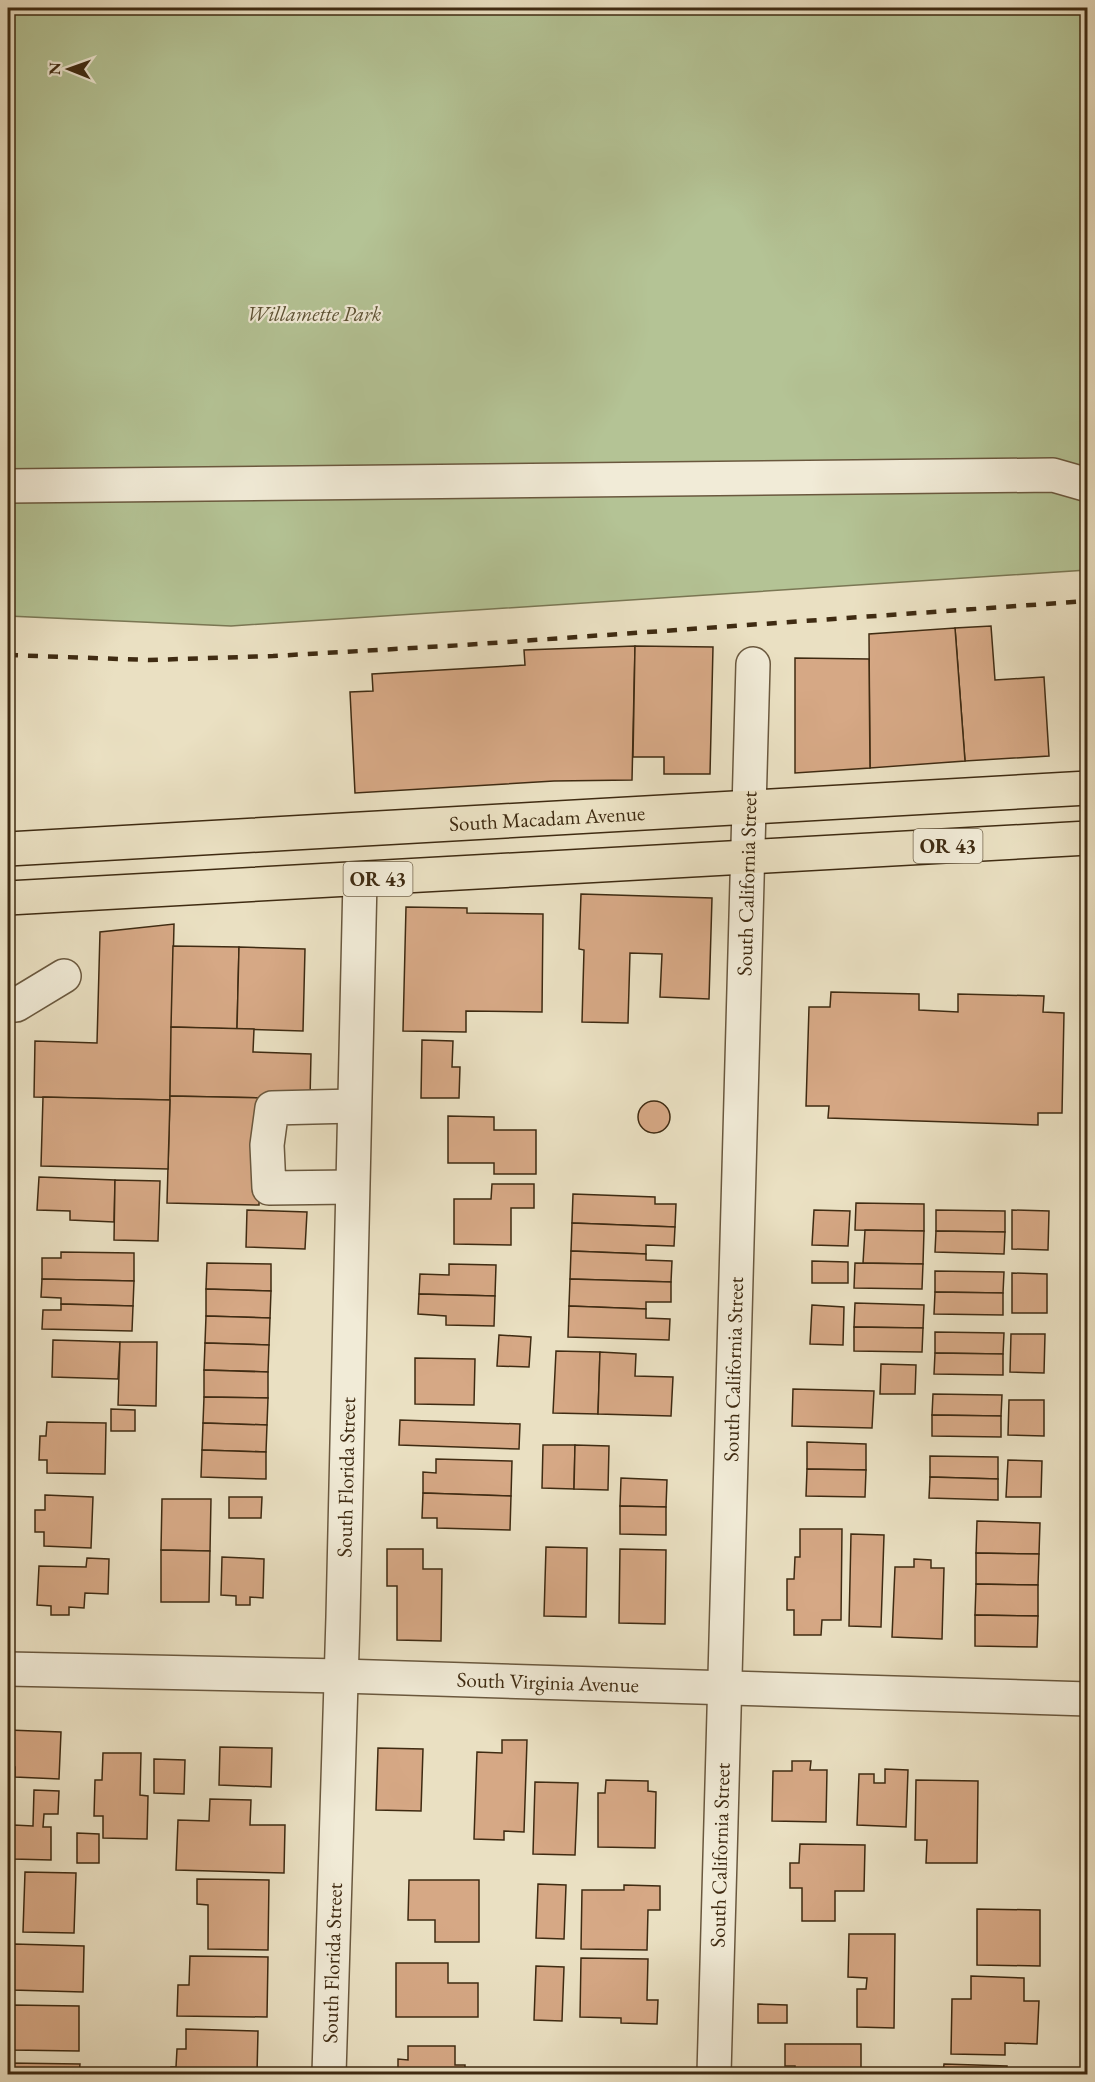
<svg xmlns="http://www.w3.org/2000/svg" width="1095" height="2082" font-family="'EB Garamond',serif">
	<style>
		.green { fill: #b4c395; stroke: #7a7754; stroke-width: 1.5 }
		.building { fill: #d6a885; stroke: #3f2b12; stroke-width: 1.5 }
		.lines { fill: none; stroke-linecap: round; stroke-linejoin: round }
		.minor-casing { stroke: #6a583e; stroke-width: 36 }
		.major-casing { stroke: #3f2b12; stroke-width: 36 }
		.minor { stroke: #f1ebd7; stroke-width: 33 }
		.major { stroke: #eae0c2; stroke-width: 33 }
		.rail { stroke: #3f2b12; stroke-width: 4.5; stroke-dasharray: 10 10; stroke-linecap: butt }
		.labels { text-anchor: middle; stroke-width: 4.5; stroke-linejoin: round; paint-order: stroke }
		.shield { fill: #f1ebd7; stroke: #74654d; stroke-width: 1.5 }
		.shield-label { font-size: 20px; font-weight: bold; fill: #3f2b12 }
		.park-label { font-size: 21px; font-style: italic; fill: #5c5133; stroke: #f1ebd7 }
		.street-label { font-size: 21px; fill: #3f2b12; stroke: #f1ebd7 }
	</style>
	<rect width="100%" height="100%" fill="#eae0c2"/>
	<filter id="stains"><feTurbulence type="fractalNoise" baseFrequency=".00333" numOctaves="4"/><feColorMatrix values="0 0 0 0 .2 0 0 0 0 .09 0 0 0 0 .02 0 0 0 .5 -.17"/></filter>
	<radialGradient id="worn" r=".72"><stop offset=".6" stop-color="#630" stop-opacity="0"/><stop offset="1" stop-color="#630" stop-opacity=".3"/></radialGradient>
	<polygon class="green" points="8,8 1087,8 1087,570 231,626 8,616"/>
	<g class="building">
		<polygon points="991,626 995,680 1044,677 1049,756 965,761 955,628"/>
		<polygon points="955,628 965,761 870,768 869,634"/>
		<polygon points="635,646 632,780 554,781 355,793 350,692 373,691 372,674 525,665 524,650"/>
		<polygon points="635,646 713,647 710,774 664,774 664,757 633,757"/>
		<polygon points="795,658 869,659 870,768 795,773"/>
		<polygon points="581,894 712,898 709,999 660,997 662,954 630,953 628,1023 582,1022 584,950 579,949"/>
		<polygon points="406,907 467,908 467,913 543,914 542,1012 466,1011 466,1032 403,1031"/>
		<polygon points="174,924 170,1100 34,1097 35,1041 97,1043 100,932"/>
		<polygon points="173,946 239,947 237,1029 171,1027"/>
		<polygon points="239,947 305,949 303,1031 237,1029"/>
		<polygon points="831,992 919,994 919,1010 958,1012 958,994 1044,996 1043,1012 1064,1013 1062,1113 1038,1113 1038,1125 828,1118 829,1106 806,1106 809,1007 830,1007"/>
		<polygon points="171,1027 254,1029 253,1052 311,1054 310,1099 170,1096"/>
		<polygon points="422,1040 453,1041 452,1067 460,1067 459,1098 421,1098"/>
		<polygon points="170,1096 262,1098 259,1205 167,1203"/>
		<polygon points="43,1097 170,1100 168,1169 41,1166"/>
		<circle cx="654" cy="1117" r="16"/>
		<polygon points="448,1116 494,1117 494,1130 536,1130 536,1174 494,1174 494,1163 448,1163"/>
		<polygon points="39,1177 115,1180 114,1222 70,1220 70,1211 37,1210"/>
		<polygon points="115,1180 160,1181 158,1241 114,1240"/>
		<polygon points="492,1184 534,1184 534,1208 511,1208 511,1245 454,1244 454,1199 491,1199"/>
		<polygon points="573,1194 655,1197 655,1204 676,1204 675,1227 572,1223"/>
		<polygon points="856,1203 924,1204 924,1231 855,1230"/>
		<polygon points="247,1210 307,1212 305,1249 246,1247"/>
		<polygon points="814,1210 850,1211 848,1246 812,1245"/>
		<polygon points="936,1210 1005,1211 1005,1232 936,1231"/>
		<polygon points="1012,1210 1049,1211 1048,1250 1012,1249"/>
		<polygon points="572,1223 675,1227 674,1246 646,1245 646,1254 571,1251"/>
		<polygon points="865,1230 924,1231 923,1264 863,1263"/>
		<polygon points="936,1231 1005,1232 1004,1254 935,1252"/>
		<polygon points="571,1251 646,1254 646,1260 672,1261 671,1282 570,1279"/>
		<polygon points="61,1252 134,1253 134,1281 42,1279 42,1258 61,1258"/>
		<polygon points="812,1261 848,1262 848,1283 812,1283"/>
		<polygon points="207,1263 271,1264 271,1291 206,1289"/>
		<polygon points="855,1263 923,1264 922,1289 854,1288"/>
		<polygon points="449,1264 496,1265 495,1296 419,1294 420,1274 449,1275"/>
		<polygon points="935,1271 1004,1272 1003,1293 935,1292"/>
		<polygon points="1012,1273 1047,1274 1047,1313 1012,1313"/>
		<polygon points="42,1279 134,1281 133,1306 61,1304 61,1298 41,1297"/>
		<polygon points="570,1279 671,1282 671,1302 646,1302 646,1309 569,1306"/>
		<polygon points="206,1289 271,1291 270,1318 206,1316"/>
		<polygon points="935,1292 1003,1293 1003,1315 934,1314"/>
		<polygon points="419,1294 495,1296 494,1326 446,1325 446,1316 418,1314"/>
		<polygon points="855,1303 924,1305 923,1328 854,1327"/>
		<polygon points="61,1304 133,1306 132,1331 42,1329 43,1310 61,1310"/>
		<polygon points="812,1305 844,1307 843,1345 810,1344"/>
		<polygon points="569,1306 646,1309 646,1318 670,1319 669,1340 568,1337"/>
		<polygon points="206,1316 270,1318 269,1345 205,1343"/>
		<polygon points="854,1327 923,1328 922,1352 854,1351"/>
		<polygon points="935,1332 1004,1333 1003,1354 935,1353"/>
		<polygon points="1011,1334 1045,1334 1044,1373 1010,1372"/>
		<polygon points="499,1335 531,1337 529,1367 497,1366"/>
		<polygon points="53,1340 120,1342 118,1379 52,1377"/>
		<polygon points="120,1342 157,1342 156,1406 118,1405"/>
		<polygon points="205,1343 269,1345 268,1372 204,1370"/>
		<polygon points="556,1351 600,1352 598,1414 553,1413"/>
		<polygon points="600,1352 636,1354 635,1376 673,1377 671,1416 598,1414"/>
		<polygon points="935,1353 1003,1354 1003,1375 934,1374"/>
		<polygon points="415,1358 475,1359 474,1405 415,1404"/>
		<polygon points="881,1364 916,1365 915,1394 880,1394"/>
		<polygon points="204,1370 268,1372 268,1398 204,1397"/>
		<polygon points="793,1389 874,1391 872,1428 792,1426"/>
		<polygon points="933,1394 1002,1395 1001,1416 932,1415"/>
		<polygon points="204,1397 268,1398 267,1425 203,1423"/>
		<polygon points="1009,1400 1044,1400 1044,1436 1008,1435"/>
		<polygon points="111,1409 135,1410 135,1431 111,1431"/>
		<polygon points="932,1415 1001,1416 1001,1437 932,1436"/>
		<polygon points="400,1420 520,1424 519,1449 399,1445"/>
		<polygon points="47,1422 106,1423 105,1474 47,1473 47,1460 39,1460 40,1436 46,1436"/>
		<polygon points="203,1423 267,1425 266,1452 202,1450"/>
		<polygon points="807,1442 866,1444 866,1470 807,1469"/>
		<polygon points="543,1445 575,1445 574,1489 542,1488"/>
		<polygon points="575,1445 609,1446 608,1490 574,1489"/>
		<polygon points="202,1450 266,1452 266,1479 201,1477"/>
		<polygon points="930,1456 998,1457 998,1479 930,1477"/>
		<polygon points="436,1459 512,1461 511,1496 423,1493 423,1472 436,1473"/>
		<polygon points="1008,1460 1042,1461 1041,1497 1006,1497"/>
		<polygon points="807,1469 866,1470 865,1497 806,1496"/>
		<polygon points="930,1477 998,1479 998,1500 929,1498"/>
		<polygon points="621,1478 667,1480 666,1507 620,1506"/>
		<polygon points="423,1493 511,1496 510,1530 437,1528 437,1518 422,1518"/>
		<polygon points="45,1495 93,1497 91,1548 44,1546 44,1532 35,1532 35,1510 45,1510"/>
		<polygon points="229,1497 262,1497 261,1518 229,1518"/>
		<polygon points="162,1499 211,1499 210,1551 161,1550"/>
		<polygon points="620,1506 666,1507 666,1535 620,1534"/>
		<polygon points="977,1521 1040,1523 1039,1554 976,1553"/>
		<polygon points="800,1529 842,1529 841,1620 822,1620 821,1635 794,1635 794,1610 787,1610 787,1579 794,1579 795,1557 800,1557"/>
		<polygon points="851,1534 884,1535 881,1627 849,1626"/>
		<polygon points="546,1547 587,1548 586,1617 544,1616"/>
		<polygon points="387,1549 423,1549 423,1569 442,1569 441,1641 397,1640 397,1586 387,1586"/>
		<polygon points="620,1549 666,1550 665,1624 619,1623"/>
		<polygon points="161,1550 210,1551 209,1602 161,1602"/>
		<polygon points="976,1553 1039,1554 1038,1585 976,1584"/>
		<polygon points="222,1557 264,1559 263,1598 250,1597 250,1605 236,1605 236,1596 221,1595"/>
		<polygon points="87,1558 109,1559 108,1594 85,1593 84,1608 69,1607 69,1615 51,1615 51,1606 37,1605 39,1566 86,1567"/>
		<polygon points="914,1559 931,1560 931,1568 944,1568 942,1639 892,1637 895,1567 914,1567"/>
		<polygon points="976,1584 1038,1585 1038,1616 975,1615"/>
		<polygon points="975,1615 1038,1616 1037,1647 975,1646"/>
		<polygon points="8,1730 61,1732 59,1779 15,1777 15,1767 8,1767"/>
		<polygon points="502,1740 527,1740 524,1832 504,1831 504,1840 474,1839 477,1752 502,1753"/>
		<polygon points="220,1747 272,1748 271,1787 219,1785"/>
		<polygon points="378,1748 423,1749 421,1811 376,1810"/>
		<polygon points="103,1753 141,1753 140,1795 148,1796 147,1839 103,1838 103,1816 94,1816 95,1780 102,1780"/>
		<polygon points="154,1759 185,1760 184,1794 154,1793"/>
		<polygon points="792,1761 811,1761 810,1770 827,1770 826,1822 772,1821 773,1771 792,1771"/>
		<polygon points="885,1769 908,1770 906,1827 857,1825 859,1774 874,1774 874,1783 885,1783"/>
		<polygon points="606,1780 648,1781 648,1791 656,1792 655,1848 598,1847 598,1793 605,1793"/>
		<polygon points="916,1780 978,1781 977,1863 926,1863 927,1840 915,1840"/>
		<polygon points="535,1782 578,1783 575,1855 533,1854"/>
		<polygon points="34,1790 59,1791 58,1814 44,1814 43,1827 51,1827 51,1860 13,1859 14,1825 33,1826"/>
		<polygon points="210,1799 251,1800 250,1825 285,1825 284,1873 176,1870 178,1820 209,1821"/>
		<polygon points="77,1833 99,1834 99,1863 77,1863"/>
		<polygon points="800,1844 865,1845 864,1891 835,1891 835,1921 802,1921 802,1888 790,1888 790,1863 799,1863"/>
		<polygon points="25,1872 76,1873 74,1933 23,1932"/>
		<polygon points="197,1879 269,1880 268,1950 208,1949 208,1905 197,1904"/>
		<polygon points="409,1880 479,1880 479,1942 435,1942 435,1920 408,1920"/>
		<polygon points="538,1884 566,1885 564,1939 536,1938"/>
		<polygon points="624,1885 660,1886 660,1910 648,1910 647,1950 581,1949 582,1890 624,1890"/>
		<polygon points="977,1909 1040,1910 1040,1966 977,1965"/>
		<polygon points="849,1934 895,1934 894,2028 857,2027 857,1989 866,1989 867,1978 848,1977"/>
		<polygon points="14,1944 84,1946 83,1992 12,1990 13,1982 8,1982 8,1954 14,1954"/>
		<polygon points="190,1956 268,1957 267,2017 177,2016 178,1985 189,1985"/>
		<polygon points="581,1958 648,1959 647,2000 658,2000 657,2024 621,2023 621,2018 580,2017"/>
		<polygon points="396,1963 448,1963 448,1983 478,1983 478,2017 396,2017"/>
		<polygon points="536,1966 564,1967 562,2021 534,2020"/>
		<polygon points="971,1976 1024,1978 1024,2001 1039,2001 1037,2044 1005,2043 1005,2055 951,2054 952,1999 971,1999"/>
		<polygon points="758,2004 787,2005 787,2023 758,2023"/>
		<polygon points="11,2005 79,2006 79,2051 11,2050 11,2041 8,2041"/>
		<polygon points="186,2029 258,2031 257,2074 171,2074 171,2067 176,2067 177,2049 186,2049"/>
		<polygon points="785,2044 861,2044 861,2069 839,2069 839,2074 795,2074 795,2066 785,2066"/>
		<polygon points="408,2046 455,2046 455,2065 465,2065 465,2074 398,2074 398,2059 408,2060"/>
		<polygon points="8,2063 80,2064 79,2074 8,2074"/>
		<polygon points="944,2064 1007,2066 1006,2074 943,2074"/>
	</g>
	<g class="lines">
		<g class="minor-casing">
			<g id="minor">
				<polyline points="8,486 1053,475 1088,485"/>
				<polyline points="8,1005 16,1005 64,976"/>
				<polyline points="352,1187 269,1188 267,1145 272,1108 354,1106"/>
				<path id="s1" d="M 8,1669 L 341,1676 L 1088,1699"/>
				<path id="s2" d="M 329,2074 L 343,1617 L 360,880"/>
				<path id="s3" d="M 714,2074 L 753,664"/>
			</g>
		</g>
		<g class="major-casing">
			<g id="major">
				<path id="s4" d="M 8,849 L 1088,788"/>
				<polyline points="8,898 1088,838"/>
			</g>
		</g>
		<use href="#minor" class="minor"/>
		<use href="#major" class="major"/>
		<polyline class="rail" points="8,655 149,660 273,656 464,645 1088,601"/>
	</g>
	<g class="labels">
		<g class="shield">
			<rect x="913.5" y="829" width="69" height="34" rx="4.5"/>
			<rect x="343.5" y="862" width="69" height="34" rx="4.5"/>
		</g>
		<g class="shield-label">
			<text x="948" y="853">OR 43</text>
			<text x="378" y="886">OR 43</text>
		</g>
		<g class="park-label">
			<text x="314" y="321">Willamette Park</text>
		</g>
		<g class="street-label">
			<text dy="7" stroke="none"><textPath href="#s4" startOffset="540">South Macadam Avenue</textPath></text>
			<text dy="7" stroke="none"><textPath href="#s3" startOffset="1191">South California Street</textPath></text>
			<text dy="7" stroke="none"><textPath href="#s3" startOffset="705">South California Street</textPath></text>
			<text dy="7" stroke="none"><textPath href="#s2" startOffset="597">South Florida Street</textPath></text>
			<text dy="7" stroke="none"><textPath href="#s1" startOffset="540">South Virginia Avenue</textPath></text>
			<text dy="7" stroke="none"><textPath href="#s3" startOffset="219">South California Street</textPath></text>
			<text dy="7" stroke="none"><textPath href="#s2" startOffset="111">South Florida Street</textPath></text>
		</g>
	</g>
	<rect width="1095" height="2082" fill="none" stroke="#eae0c2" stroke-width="30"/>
	<rect x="9" y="9" width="1077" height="2064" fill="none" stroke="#3f2b12" stroke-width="3"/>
	<rect x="15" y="15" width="1065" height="2052" fill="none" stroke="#3f2b12" stroke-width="1.5"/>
	<g transform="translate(69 69) rotate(271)" stroke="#f1ebd7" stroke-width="4.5" paint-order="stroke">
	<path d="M0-4.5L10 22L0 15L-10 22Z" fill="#3f2b12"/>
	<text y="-9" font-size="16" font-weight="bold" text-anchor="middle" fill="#3f2b12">N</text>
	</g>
	<rect width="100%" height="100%" filter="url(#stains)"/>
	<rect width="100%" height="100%" fill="url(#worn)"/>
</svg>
